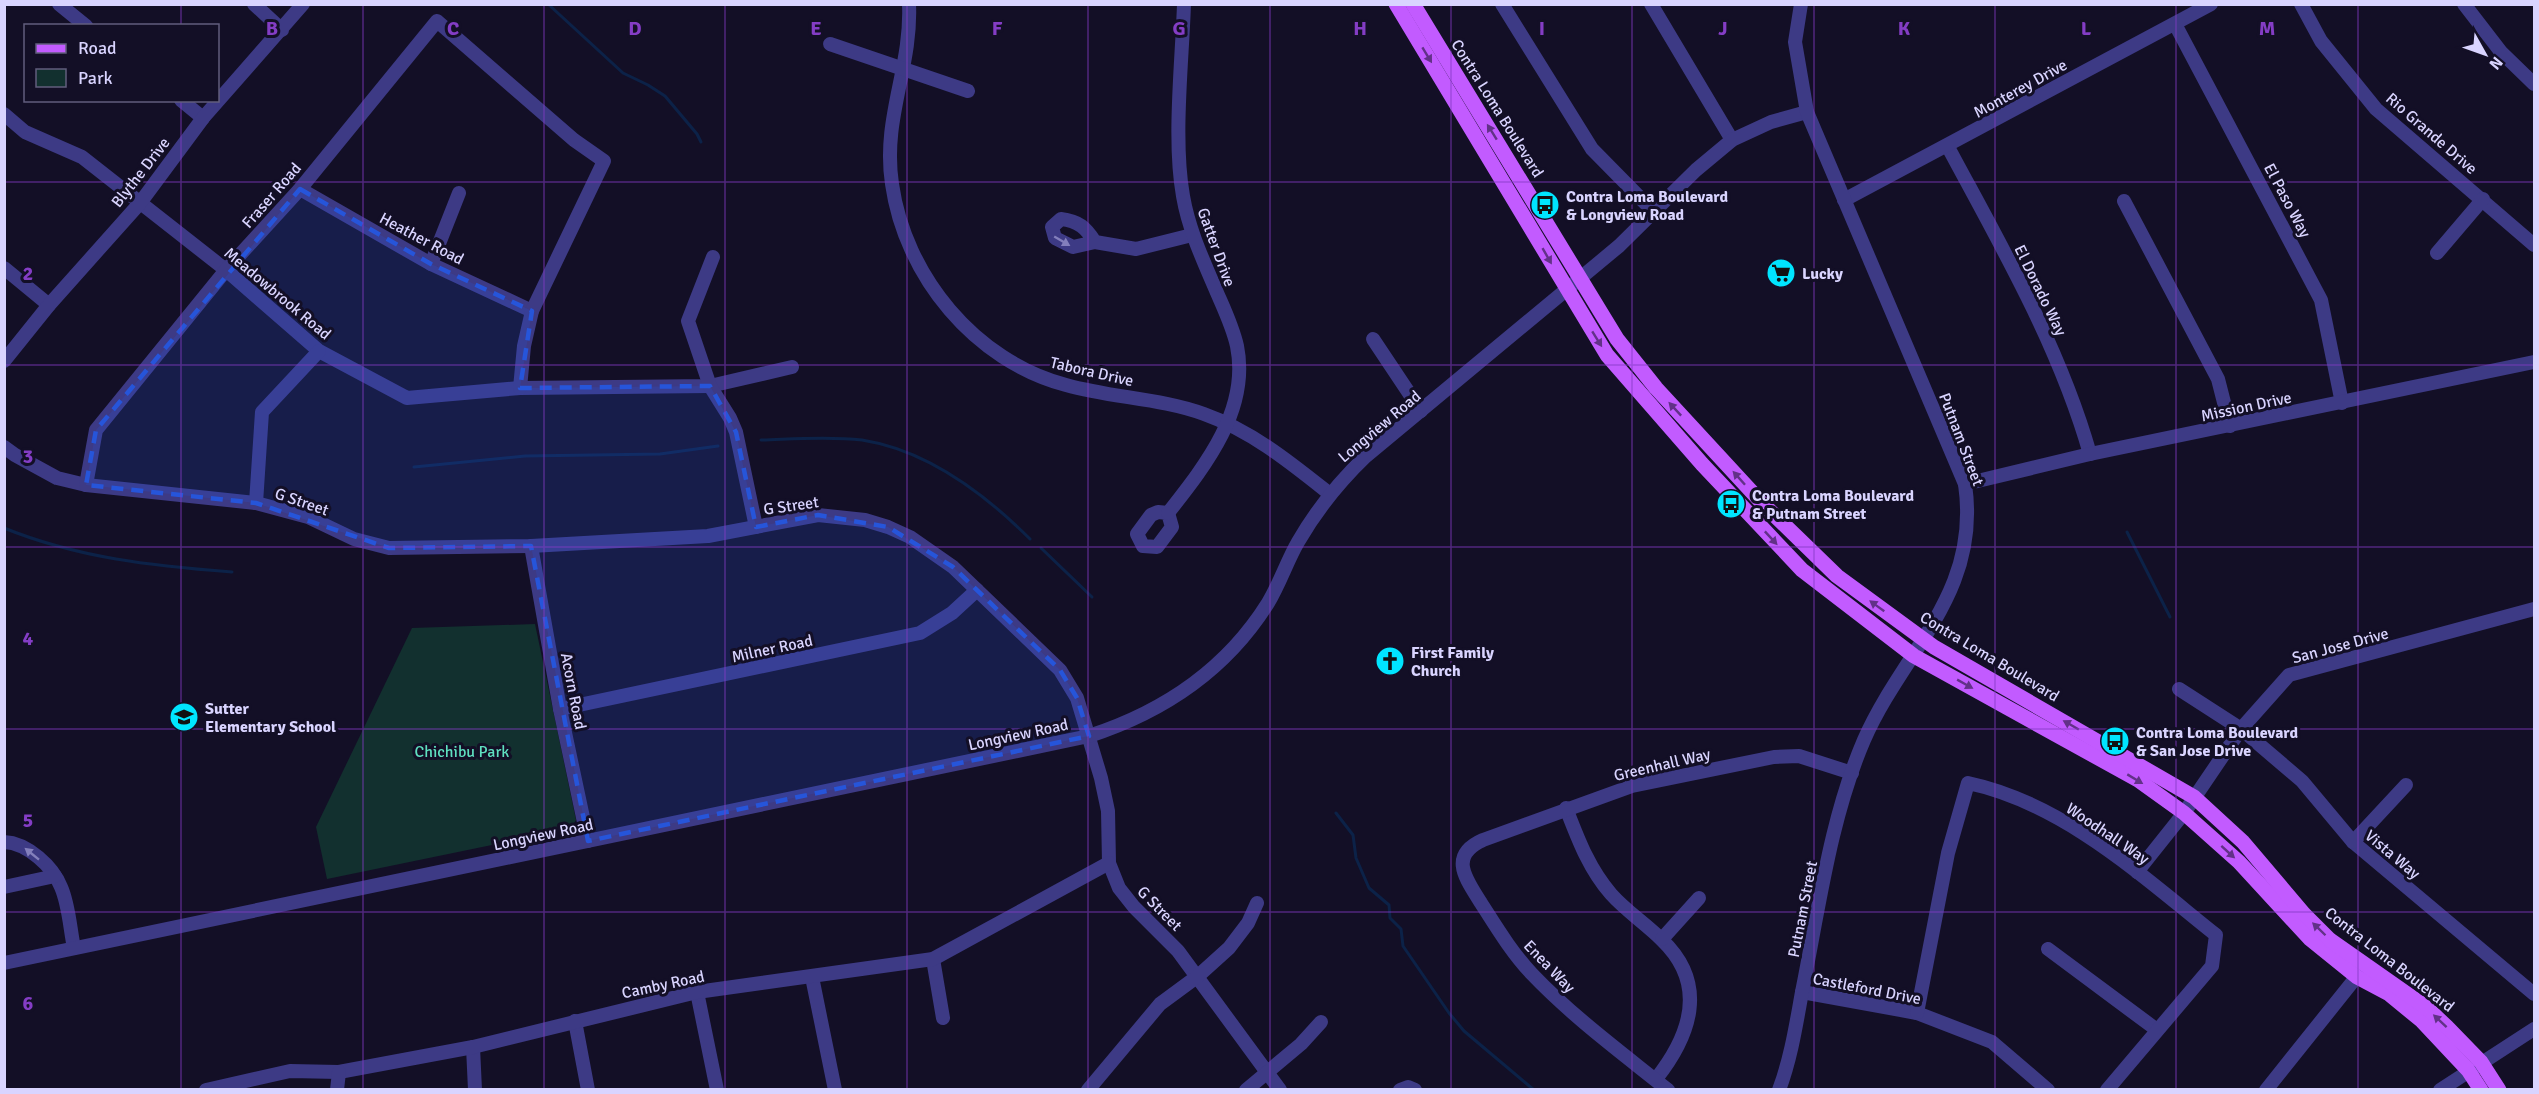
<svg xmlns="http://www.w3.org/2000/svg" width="2539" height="1094" font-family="Signika,sans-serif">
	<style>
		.green { fill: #12302f }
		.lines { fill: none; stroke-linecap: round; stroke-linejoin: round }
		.stream { stroke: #0c2248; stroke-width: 3 }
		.minor { stroke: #3d3a85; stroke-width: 14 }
		.major { stroke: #c25bff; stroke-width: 15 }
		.oneway { fill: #623188 }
		.oneway2 { fill: #837fbc }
		.marked { fill: #2655da; fill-opacity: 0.2; stroke: #2655da; stroke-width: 4.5; stroke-dasharray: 12 8; stroke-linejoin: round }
		.grid { fill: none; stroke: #843dc5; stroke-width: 1.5; stroke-opacity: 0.55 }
		.labels { text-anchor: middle; stroke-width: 6; stroke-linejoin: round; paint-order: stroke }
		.street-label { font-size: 16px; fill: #d9d4ff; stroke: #130f26 }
		.poi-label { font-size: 16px; font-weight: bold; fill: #d9d4ff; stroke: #130f26; text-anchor: start }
		.park-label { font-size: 16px; fill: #5fe0c0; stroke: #130f26 }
		.grid-label { font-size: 20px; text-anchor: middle; font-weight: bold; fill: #843dc5; stroke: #130f26; stroke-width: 6; stroke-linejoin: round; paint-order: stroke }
	</style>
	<rect width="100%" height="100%" fill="#130f26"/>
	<polygon class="green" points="535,624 576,820 570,829 327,879 316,827 412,628"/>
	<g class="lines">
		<g class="stream">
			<polyline points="548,4 623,73 648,85 665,96 697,134 701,142"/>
			<path d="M 761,440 C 793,439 829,436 862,440 C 926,450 985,494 1030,539"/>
			<polyline points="414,467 525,456 660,454 718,446"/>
			<path d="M 4,528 C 78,558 153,566 232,572"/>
			<polyline points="2127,532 2170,617"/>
			<polyline points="1041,548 1092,597"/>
			<polyline points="1336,813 1353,835 1356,858 1369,888 1389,905 1390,918 1401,929 1403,946 1449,1013 1464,1031 1534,1090"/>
		</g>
		<g class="minor">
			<polyline points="59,4 86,26"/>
			<polyline points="254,4 282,30"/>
			<path d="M 909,4 C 912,68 882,118 892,184 C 905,276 975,361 1066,385 C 1112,398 1160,398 1204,414 C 1252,431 1291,463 1330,494"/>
			<polyline points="1502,4 1592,149 1654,212"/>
			<polyline points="1651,4 1732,140"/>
			<polyline points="2301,4 2321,41 2376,109 2534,245"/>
			<polyline points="2464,4 2501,52 2534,84"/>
			<polyline points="2175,24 2321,300 2342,403"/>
			<polyline points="830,44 968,91"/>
			<polyline points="181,100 203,118"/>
			<polyline points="4,114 25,132 82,157 226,270 319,351 407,398 520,388 710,386 792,367"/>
			<path d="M 1948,147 C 2001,246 2059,345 2090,454"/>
			<polyline points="300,189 431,264 532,311"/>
			<polyline points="1844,200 2211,4"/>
			<polyline points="2124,201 2218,379 2230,426"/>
			<path d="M 1095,242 C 1086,228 1079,221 1061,219 L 1052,227 L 1055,238 L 1073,247 L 1095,242 L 1136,249 L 1192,235"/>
			<polyline points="2437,253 2483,199"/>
			<polyline points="713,257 688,321 710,386 730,418 736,432 756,527"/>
			<polyline points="431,264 459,193"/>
			<polyline points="4,268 49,305"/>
			<polyline points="1373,339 1421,411"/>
			<polyline points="4,361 49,305 140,203 203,118 303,4"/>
			<polyline points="4,447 15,455 57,478 86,485 256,503 308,517 354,539 389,548 531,546 708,536 818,515 865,520 888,527 910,537 953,567 1060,670 1077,698 1101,778 1108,811 1109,863 1119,888 1134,907 1178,951 1280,1090"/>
			<polyline points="1965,484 2090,454 2534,362"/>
			<polyline points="86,485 96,430 226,270 300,189 437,21 574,140 604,161 532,311 524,346 520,388"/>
			<polyline points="256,503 262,412 319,351"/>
			<polygon points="1158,512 1168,513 1172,527 1157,547 1143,546 1137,534 1151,515"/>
			<path d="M 1168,513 C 1205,466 1250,410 1237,346 C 1233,328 1225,311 1218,295 C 1204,262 1189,231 1183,196 C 1173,140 1182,63 1184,4"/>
			<polyline points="531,546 560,709 588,841"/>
			<polyline points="2179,689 2241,729 2302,781 2353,842 2534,994"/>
			<polyline points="560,709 920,633 952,613 977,590"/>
			<path d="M 1566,808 C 1578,839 1589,869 1611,894 C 1626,911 1646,924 1662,940 C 1709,985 1690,1036 1656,1079"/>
			<path d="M 4,842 C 28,843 53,867 61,887 C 69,905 70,929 74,948"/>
			<polyline points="2353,842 2406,785"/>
			<polyline points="2137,872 2184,813 2241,729 2289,675 2534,609"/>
			<polyline points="4,887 55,876"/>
			<polyline points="1662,939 1699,898"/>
			<polyline points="2048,949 2157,1030"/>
			<polyline points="933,959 943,1018"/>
			<path d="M 4,963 L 1089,736 C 1163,712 1226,670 1268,603 C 1280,583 1287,561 1298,542 C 1317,509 1339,482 1366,456 L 1619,246 L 1696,170 L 1732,140 L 1771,122 L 1807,112"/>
			<polyline points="812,977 835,1090"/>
			<polyline points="697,992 717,1090"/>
			<polyline points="1802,992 1917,1013 1992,1042 2048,1090"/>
			<path d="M 1917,1013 L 1948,853 L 1968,783 C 2063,803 2142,876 2216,935 L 2212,966 L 2107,1090"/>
			<polyline points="575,1021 588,1090"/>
			<polyline points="473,1047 475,1090"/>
			<polyline points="206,1090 290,1071 339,1072 473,1047 697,992 933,959 1109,863"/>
			<polyline points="337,1090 339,1072"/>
			<polyline points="1088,1090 1160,1004 1198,976 1229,948 1248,923 1257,903"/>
			<polyline points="1246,1090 1301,1044 1321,1022"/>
			<polyline points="1400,1090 1408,1087 1415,1090"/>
			<path d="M 1668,1090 C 1622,1053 1573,1017 1532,974 C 1512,953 1497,928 1481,903 C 1467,880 1447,856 1483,840 L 1632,786 L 1774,757 L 1799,756 L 1852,773"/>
			<path d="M 1779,1090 C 1791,1058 1796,1025 1802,992 C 1819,908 1830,819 1864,740 C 1904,649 1981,594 1965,484 L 1807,112 L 1795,42 L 1801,4"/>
			<polyline points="2266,1090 2362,970"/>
			<polyline points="2440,1090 2534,1029"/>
		</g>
		<g class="major">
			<polyline points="1396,4 1607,355 1702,464 1802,570 1914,656 2138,780 2184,813 2239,862 2310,939 2357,977 2389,994 2422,1021 2468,1070 2481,1090"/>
			<polyline points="1413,4 1617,339 1656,388 1763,504 1837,576 1934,647 2194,797 2243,842 2304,914 2330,940 2427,1008 2447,1027 2481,1062 2499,1090"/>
		</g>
	</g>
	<defs><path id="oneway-solid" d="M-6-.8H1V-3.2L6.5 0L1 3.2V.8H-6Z" transform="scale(1.5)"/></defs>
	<g class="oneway">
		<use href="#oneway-solid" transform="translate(1427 55) rotate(59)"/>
		<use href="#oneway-solid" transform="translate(1492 132) rotate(-122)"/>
		<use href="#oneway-solid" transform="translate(1547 256) rotate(60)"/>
		<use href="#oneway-solid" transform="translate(1597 339) rotate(58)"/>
		<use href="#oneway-solid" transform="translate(1675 409) rotate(-133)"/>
		<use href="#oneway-solid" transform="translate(1739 478) rotate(-132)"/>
		<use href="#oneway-solid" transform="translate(1771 538) rotate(47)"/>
		<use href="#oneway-solid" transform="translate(1877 606) rotate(-144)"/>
		<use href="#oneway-solid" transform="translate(1965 684) rotate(29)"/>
		<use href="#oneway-solid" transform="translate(2071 725) rotate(-150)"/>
		<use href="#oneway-solid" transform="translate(2135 779) rotate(31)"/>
		<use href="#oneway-solid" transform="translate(2228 852) rotate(42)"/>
		<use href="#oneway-solid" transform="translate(2319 929) rotate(-136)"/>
		<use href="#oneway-solid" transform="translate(2440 1021) rotate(-137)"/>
	</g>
	<g class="oneway2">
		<use href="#oneway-solid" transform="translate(1062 241) rotate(30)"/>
		<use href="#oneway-solid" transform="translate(32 854) rotate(-141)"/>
	</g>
	<path class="marked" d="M 300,189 L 431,264 L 532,311 L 520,388 L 710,386 L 736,432 L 756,527 L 818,515 L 888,527 L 953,567 L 1060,670 L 1077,698 L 1089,736 L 588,841 L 531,546 L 389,548 L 256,503 L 86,485 L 96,430 Z"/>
	<path class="grid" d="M 181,4 L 181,26M 363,4 L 363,1090M 544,4 L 544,1090M 725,4 L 725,1090M 907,4 L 907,1090M 1088,4 L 1088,1090M 1270,4 L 1270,1090M 1451,4 L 1451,1090M 1632,4 L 1632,1090M 1814,4 L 1814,1090M 1995,4 L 1995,1090M 2176,4 L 2176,1090M 2358,4 L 2358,1090M 181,100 L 181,1090M 4,182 L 2534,182M 4,365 L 2534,365M 4,547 L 2534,547M 4,729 L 2534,729M 4,912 L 2534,912"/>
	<defs>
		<g id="bus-disc" transform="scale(1.5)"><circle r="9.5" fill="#00e5ff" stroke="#130f26"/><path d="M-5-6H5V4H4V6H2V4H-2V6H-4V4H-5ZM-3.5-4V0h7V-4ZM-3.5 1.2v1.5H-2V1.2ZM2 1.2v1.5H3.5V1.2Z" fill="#111"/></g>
		<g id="supermarket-disc" transform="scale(1.5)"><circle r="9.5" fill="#00e5ff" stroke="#130f26"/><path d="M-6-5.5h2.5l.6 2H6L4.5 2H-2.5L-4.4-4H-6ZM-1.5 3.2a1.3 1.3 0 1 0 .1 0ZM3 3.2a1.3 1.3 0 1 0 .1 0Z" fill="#111"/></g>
		<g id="church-disc" transform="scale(1.5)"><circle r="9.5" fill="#00e5ff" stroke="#130f26"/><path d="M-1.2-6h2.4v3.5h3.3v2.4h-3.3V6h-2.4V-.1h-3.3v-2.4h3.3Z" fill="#111"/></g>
		<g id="school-disc" transform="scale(1.5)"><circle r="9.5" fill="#00e5ff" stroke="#130f26"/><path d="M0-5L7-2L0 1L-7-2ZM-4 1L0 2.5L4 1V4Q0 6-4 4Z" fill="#111"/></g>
	</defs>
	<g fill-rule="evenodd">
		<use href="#bus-disc" x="1545" y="205"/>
		<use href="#supermarket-disc" x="1781" y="273"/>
		<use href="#bus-disc" x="1731" y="504"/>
		<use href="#church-disc" x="1390" y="661"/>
		<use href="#school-disc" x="184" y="717"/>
		<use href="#bus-disc" x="2115" y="741"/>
	</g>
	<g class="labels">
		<g class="street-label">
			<text transform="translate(2020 88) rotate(-29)" y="6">Monterey Drive</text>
			<text transform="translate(1498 108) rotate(58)" y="6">Contra Loma Boulevard</text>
			<text transform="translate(2432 133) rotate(41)" y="6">Rio Grande Drive</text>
			<text transform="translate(140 172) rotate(-52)" y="6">Blythe Drive</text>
			<text transform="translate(271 195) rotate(-49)" y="6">Fraser Road</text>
			<text transform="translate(2288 200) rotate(62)" y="6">El Paso Way</text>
			<text transform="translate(422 238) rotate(28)" y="6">Heather Road</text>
			<text transform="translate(1217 247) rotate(70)" y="6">Gatter Drive</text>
			<text transform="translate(2041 290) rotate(64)" y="6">El Dorado Way</text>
			<text transform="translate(278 293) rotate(40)" y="6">Meadowbrook Road</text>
			<text transform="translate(1092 371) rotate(13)" y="6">Tabora Drive</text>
			<text transform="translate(2246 406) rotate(-12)" y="6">Mission Drive</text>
			<text transform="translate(1379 426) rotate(-40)" y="6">Longview Road</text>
			<text transform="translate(1962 439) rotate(69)" y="6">Putnam Street</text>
			<text transform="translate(302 501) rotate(19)" y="6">G Street</text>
			<text transform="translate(791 505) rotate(-8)" y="6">G Street</text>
			<text transform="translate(2340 645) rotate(-15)" y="6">San Jose Drive</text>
			<text transform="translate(772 648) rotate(-12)" y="6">Milner Road</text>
			<text transform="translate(1990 656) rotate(31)" y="6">Contra Loma Boulevard</text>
			<text transform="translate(574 691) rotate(79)" y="6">Acorn Road</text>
			<text transform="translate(1018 734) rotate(-12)" y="6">Longview Road</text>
			<text transform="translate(1662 764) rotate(-13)" y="6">Greenhall Way</text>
			<text transform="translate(2108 833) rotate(34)" y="6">Woodhall Way</text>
			<text transform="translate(543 834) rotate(-12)" y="6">Longview Road</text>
			<text transform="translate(2393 854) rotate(40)" y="6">Vista Way</text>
			<text transform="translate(1160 908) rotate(45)" y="6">G Street</text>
			<text transform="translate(1802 909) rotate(-79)" y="6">Putnam Street</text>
			<text transform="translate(2390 959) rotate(38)" y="6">Contra Loma Boulevard</text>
			<text transform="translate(1550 966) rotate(46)" y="6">Enea Way</text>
			<text transform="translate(663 984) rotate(-12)" y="6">Camby Road</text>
			<text transform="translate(1867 988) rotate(11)" y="6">Castleford Drive</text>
		</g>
		<g class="poi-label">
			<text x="1566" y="202">Contra Loma Boulevard<tspan x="1566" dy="18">&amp; Longview Road</tspan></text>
			<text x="1802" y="279">Lucky</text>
			<text x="1752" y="501">Contra Loma Boulevard<tspan x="1752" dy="18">&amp; Putnam Street</tspan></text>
			<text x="1411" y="658">First Family<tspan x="1411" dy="18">Church</tspan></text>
			<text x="205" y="714">Sutter<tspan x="205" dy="18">Elementary School</tspan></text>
			<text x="2136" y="738">Contra Loma Boulevard<tspan x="2136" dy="18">&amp; San Jose Drive</tspan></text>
		</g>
		<g class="park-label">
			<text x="462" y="757">Chichibu Park</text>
		</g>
	</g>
	<g class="grid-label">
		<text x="272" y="35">B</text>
		<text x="453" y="35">C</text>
		<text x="635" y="35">D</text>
		<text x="816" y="35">E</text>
		<text x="997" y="35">F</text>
		<text x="1179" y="35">G</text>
		<text x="1360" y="35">H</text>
		<text x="1542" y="35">I</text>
		<text x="1723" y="35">J</text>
		<text x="1904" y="35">K</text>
		<text x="2086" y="35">L</text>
		<text x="2267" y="35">M</text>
		<text x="28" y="280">2</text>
		<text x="28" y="463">3</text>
		<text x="28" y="645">4</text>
		<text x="28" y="827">5</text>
		<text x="28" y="1010">6</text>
	</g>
	<rect width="2539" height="1094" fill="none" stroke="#d9d4ff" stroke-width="12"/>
	<rect x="24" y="24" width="195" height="78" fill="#130f26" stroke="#625e7d" stroke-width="1.5"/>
	<rect x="36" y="44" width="30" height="9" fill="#c25bff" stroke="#625e7d" stroke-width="1.5"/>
	<text x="78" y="54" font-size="18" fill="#d9d4ff">Road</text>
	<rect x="36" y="69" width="30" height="18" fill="#12302f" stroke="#625e7d" stroke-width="1.5"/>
	<text x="78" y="84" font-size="18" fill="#d9d4ff">Park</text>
	<g transform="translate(2485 54) rotate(130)" stroke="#130f26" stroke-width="4.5" paint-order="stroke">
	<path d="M0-4.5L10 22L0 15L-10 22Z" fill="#d9d4ff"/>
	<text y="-9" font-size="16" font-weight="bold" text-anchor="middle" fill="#d9d4ff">N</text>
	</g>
</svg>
